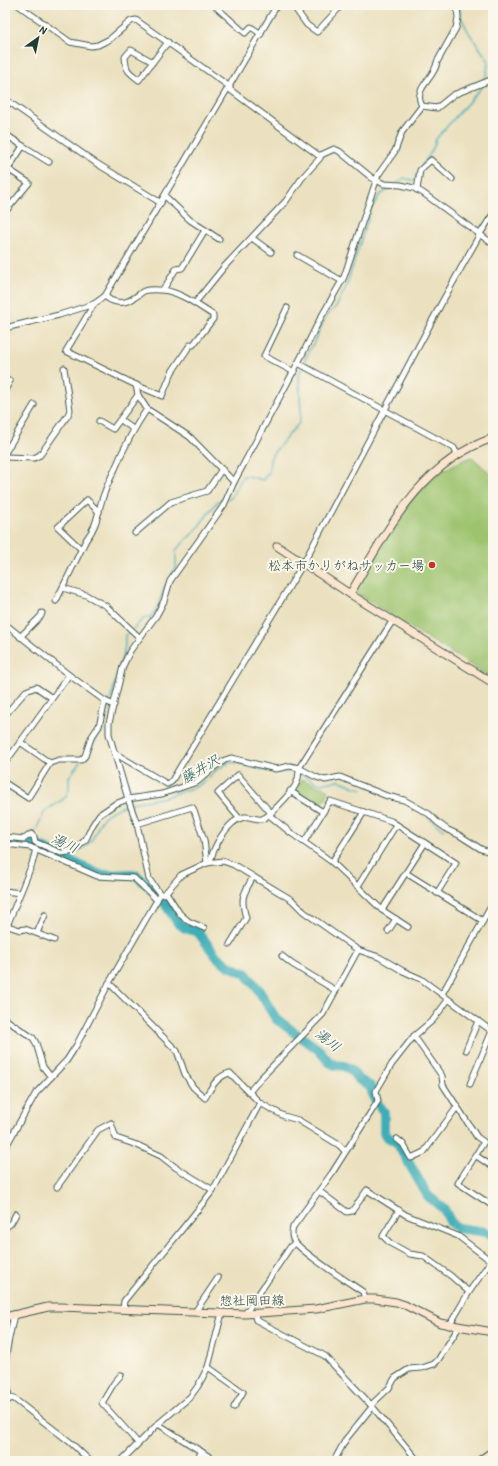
<svg xmlns="http://www.w3.org/2000/svg" width="498" height="1466" font-family="'Patrick Hand','Klee One',sans-serif">
	<style>
		.green { fill: #9dc36e; stroke: #5e8051 }
		.lines { fill: none; stroke-linecap: round; stroke-linejoin: round }
		.stream { stroke: #3cadb8; stroke-width: 1.5 }
		.river { stroke: #3cadb8; stroke-width: 10 }
		.street-casing { stroke: #3e5649; stroke-width: 7 }
		.secondary-casing { stroke: #3e5649; stroke-width: 9 }
		.street { stroke: #fff; stroke-width: 5 }
		.secondary { stroke: #fce5cf; stroke-width: 7 }
		.poi-dot { fill: #c8321e; stroke: #fbf7ec; stroke-width: 1.5 }
		.labels { text-anchor: middle; stroke-width: 4; stroke-linejoin: round; paint-order: stroke }
		.poi-label { font-size: 13px; fill: #1f3d34; stroke: #fbf7ec; text-anchor: end }
		.street-label { font-size: 13px; fill: #1f3d34; stroke: #fbf7ec }
		.water-label { font-size: 14px; font-style: italic; fill: #285f5c; stroke: #fbf7ec }
	</style>
	<rect width="100%" height="100%" fill="#fbf7ec"/>
	<filter id="ink" filterUnits="userSpaceOnUse"><feTurbulence type="fractalNoise" baseFrequency=".025" numOctaves="2"/><feDisplacementMap in="SourceGraphic" scale="8" xChannelSelector="R" yChannelSelector="G"/><feConvolveMatrix kernelMatrix="1 2 1 2 8 2 1 2 1" color-interpolation-filters="sRGB"/></filter>
	<filter id="wash" filterUnits="userSpaceOnUse"><feTurbulence type="fractalNoise" baseFrequency=".012" numOctaves="4" result="noise"/><feDisplacementMap in="SourceGraphic" scale="16" xChannelSelector="R" yChannelSelector="G"/><feGaussianBlur stdDeviation="0.9" result="paint"/><feColorMatrix in="noise" values="0 0 0 0 0 0 0 0 0 0 0 0 0 0 0 0 0 1.4 0 .05"/><feComposite in="paint" operator="in"/></filter>
	<g filter="url(#wash)">
		<rect width="100%" height="100%" fill="#ebe1c0"/>
		<g class="green">
			<path d="M 472,457 L 493,476 L 493,679 L 357,594 L 356,589 C 385,539 413,475 472,457 Z"/>
			<polygon points="302,779 317,786 328,789 327,796 320,807 295,791"/>
		</g>
		<g class="lines">
			<g class="stream">
				<polyline points="460,9 461,17 469,33 488,60 487,74 484,81"/>
				<path d="M 422,165 C 429,157 434,149 436,139 L 480,89 L 482,85"/>
				<polyline points="397,183 404,178 415,181 417,174"/>
				<polyline points="303,364 327,315 336,307 346,287 371,209 380,195 394,186"/>
				<polyline points="228,499 231,498 243,476 247,476 263,480 269,472 270,459 275,451 299,423 301,413 299,375 302,367"/>
				<polyline points="173,572 176,568 176,550 195,531 217,502 224,499"/>
				<polyline points="133,629 143,619 151,616 157,609 164,589 167,583"/>
				<polyline points="110,701 125,647 125,636 130,631"/>
				<polyline points="87,758 92,745 102,732 109,705"/>
				<polyline points="300,773 317,783 322,784 339,780 355,787 363,789"/>
				<polyline points="131,803 165,797 195,787 204,782 215,771 228,763 233,762 267,771 283,772 297,771"/>
				<polyline points="430,819 444,830"/>
				<polyline points="34,834 45,811 65,798 69,789 69,777 80,762"/>
				<polyline points="463,840 477,850 493,856"/>
				<polyline points="5,841 30,842 32,837"/>
				<path d="M 61,857 C 72,855 87,849 93,838 C 96,832 98,824 103,818 C 108,811 120,808 127,804"/>
			</g>
			<g class="river">
				<polyline points="30,842 96,873 100,875 132,874 137,876 154,891"/>
				<polyline points="162,899 178,923 185,928 198,932 217,957 229,966 245,973 258,989 276,1019 319,1050 329,1062 335,1065 344,1066 350,1069 358,1079 370,1086 375,1100 384,1112 384,1132 386,1136 396,1142 399,1146 428,1196 444,1209 451,1223 458,1228 486,1232 493,1236"/>
			</g>
		</g>
	</g>
	<g filter="url(#ink)">
		<g class="lines">
			<g class="street-casing">
				<g id="street">
					<polyline points="18,5 70,42 91,46 98,45 110,39 131,21 136,20 230,87"/>
					<polyline points="291,5 294,7 307,25 317,32 338,9 341,5"/>
					<polyline points="216,7 245,33 251,27 261,34"/>
					<path d="M 153,62 L 131,50 L 125,57 C 126,72 128,71 139,80 L 168,42"/>
					<polyline points="229,89 318,155 321,155"/>
					<polyline points="5,99 96,163 161,203"/>
					<path d="M 422,106 C 412,88 435,79 437,62 L 456,28 L 458,18 L 457,5"/>
					<polyline points="422,106 437,108 453,95 493,79"/>
					<polyline points="5,107 9,102"/>
					<polyline points="5,134 23,146"/>
					<polyline points="5,167 29,183 5,212"/>
					<polyline points="8,169 23,146 49,162"/>
					<polyline points="417,190 420,170 431,160 452,179"/>
					<polyline points="165,196 190,220 219,239"/>
					<polyline points="252,238 271,252"/>
					<polyline points="297,255 342,281"/>
					<polyline points="163,290 176,269 182,268 205,230"/>
					<polyline points="195,303 224,267 286,201 302,178 320,158 321,155 334,149 339,151 372,178 384,184 401,185 414,188 423,193 493,244"/>
					<path d="M 94,304 L 66,351 L 136,385 L 162,396 L 172,372 L 190,345 L 193,345 L 213,319 L 213,315 C 197,305 182,293 163,290 C 157,290 150,289 144,291 C 139,294 134,299 128,301 C 120,304 111,302 105,296"/>
					<polyline points="287,308 264,356 294,372"/>
					<polyline points="5,328 59,315 94,304 105,296 277,5"/>
					<polyline points="298,363 454,448 457,454"/>
					<polyline points="136,385 138,395 147,409 190,437 234,482"/>
					<polyline points="5,390 10,381"/>
					<polyline points="121,420 133,429"/>
					<polyline points="99,421 113,429 138,395"/>
					<polyline points="5,453 34,405"/>
					<polyline points="5,457 34,458 40,455 68,415 70,410 64,368"/>
					<polyline points="135,533 171,502 207,491 222,469"/>
					<polyline points="81,549 58,527 87,500 99,512"/>
					<polyline points="63,588 86,595 106,606 139,637"/>
					<path d="M 56,601 L 86,540 C 99,523 97,512 104,494 C 107,485 111,477 115,469 C 124,447 134,428 147,409"/>
					<polyline points="5,624 69,675 105,701 114,705"/>
					<polyline points="20,637 41,616 42,613"/>
					<polyline points="5,715 26,691 36,687 52,698"/>
					<polyline points="116,754 167,784 171,782 303,564 441,304 480,234 493,214"/>
					<polyline points="5,763 69,675"/>
					<polyline points="50,763 59,760 81,760 85,756 91,738 99,726 105,701"/>
					<polyline points="5,783 28,798 50,763 20,742"/>
					<polyline points="290,791 323,812"/>
					<polyline points="269,815 291,833 332,862 382,910 408,927"/>
					<polyline points="239,818 218,793 238,775 271,813"/>
					<polyline points="137,824 192,807 194,810 204,840 207,863"/>
					<polyline points="5,837 24,839 31,834 34,837 35,842 61,853 70,852 77,848 86,839 92,826 99,815 115,804 128,799 162,794 197,782 213,768 225,760 231,758 276,769 290,766 299,768 316,777 325,780 340,777 387,796 404,800 429,814 437,822 448,830 459,835 481,849 493,853"/>
					<polyline points="304,842 330,801 391,821 456,863 437,893"/>
					<polyline points="5,844 30,847 97,876 134,878 157,900"/>
					<path d="M 210,862 C 214,846 227,821 244,817 C 250,816 257,820 262,819 C 269,817 291,793 295,786 C 298,781 299,774 299,768 L 393,620"/>
					<polyline points="332,862 364,812"/>
					<polyline points="406,873 483,921"/>
					<polyline points="358,886 396,825"/>
					<polyline points="5,891 20,893"/>
					<polyline points="166,892 180,914 188,921 204,928"/>
					<polyline points="160,894 149,879 137,824 128,799 109,734 109,723 123,666 130,651 156,616 164,601 170,581 224,505 234,482 298,363 319,321 344,277 378,175 395,151 402,132 422,106"/>
					<polyline points="160,894 164,894 166,892 181,875 207,863 223,861 234,865 292,900 304,912 358,950 379,957 403,971 421,979 493,1032"/>
					<polyline points="382,910 425,843"/>
					<polyline points="5,925 20,930 25,929 54,940"/>
					<polyline points="7,926 32,864 36,849"/>
					<polyline points="388,931 396,919"/>
					<polyline points="37,933 45,915"/>
					<path d="M 230,944 L 246,918 C 240,897 243,895 253,877"/>
					<polyline points="282,956 292,964 335,990"/>
					<path d="M 109,983 L 177,1051 L 185,1074 L 193,1087 L 205,1098 C 211,1088 217,1076 230,1073 L 260,1103 L 284,1116 L 298,1120 L 339,1145 L 345,1151"/>
					<polyline points="442,994 493,903"/>
					<polyline points="5,1019 33,1038 36,1043 43,1067 51,1077"/>
					<polyline points="414,1036 442,1076 443,1085 477,1137 484,1142 458,1183 493,1206"/>
					<polyline points="466,1050 478,1021"/>
					<polyline points="470,1084 492,1031"/>
					<polyline points="249,1092 261,1078 323,1014 358,950"/>
					<polyline points="492,1131 493,1130"/>
					<polyline points="397,1139 403,1144 411,1158 424,1152 457,1107"/>
					<polyline points="5,1148 36,1093 67,1060 76,1046 109,983 157,900 160,894"/>
					<polyline points="475,1155 493,1167"/>
					<polyline points="57,1187 98,1130 111,1123 116,1138 137,1145 161,1156 175,1167 213,1190"/>
					<polyline points="319,1191 347,1212 352,1211 367,1190 406,1215 458,1236 491,1261 469,1292 449,1326"/>
					<polyline points="399,1210 383,1236 390,1243 410,1254 423,1256 451,1276 469,1292"/>
					<polyline points="5,1228 11,1223 16,1214"/>
					<path d="M 365,1299 L 363,1292 C 350,1283 297,1250 293,1239 C 291,1235 292,1231 293,1227 L 332,1173 L 378,1101 L 376,1091 L 392,1064 L 414,1036 L 433,1020 L 448,1000"/>
					<polyline points="123,1309 124,1301 196,1212 213,1190 260,1103"/>
					<polyline points="195,1312 218,1278"/>
					<polyline points="254,1313 256,1320 325,1356 371,1405 418,1461"/>
					<polyline points="245,1314 291,1246 295,1243"/>
					<polyline points="208,1367 243,1392 234,1407"/>
					<polyline points="121,1375 114,1383 102,1403 138,1443"/>
					<path d="M 8,1400 C 10,1388 6,1384 5,1373 C 4,1355 11,1332 14,1314"/>
					<polyline points="5,1404 8,1400 13,1398 70,1442 90,1461"/>
					<polyline points="371,1405 389,1388 395,1378 409,1369 422,1368 434,1364 438,1360 459,1327"/>
					<polyline points="158,1424 216,1461"/>
					<polyline points="121,1461 158,1424 190,1397 198,1386 208,1367 222,1313"/>
					<polyline points="195,1461 202,1452"/>
					<polyline points="334,1461 346,1439 372,1407"/>
				</g>
			</g>
			<g class="secondary-casing">
				<g id="secondary">
					<polyline points="277,546 350,594 493,683"/>
					<path d="M 350,594 C 387,531 419,463 493,438"/>
					<polyline points="5,1317 48,1307 60,1307 245,1314 316,1309 365,1299 375,1299 396,1302 405,1305 440,1323 493,1332"/>
					<polyline points="479,1461 493,1451"/>
				</g>
			</g>
			<use href="#street" class="street"/>
			<use href="#secondary" class="secondary"/>
		</g>
	</g>
	<circle class="poi-dot" cx="432" cy="565" r="4"/>
	<g class="labels">
		<g class="poi-label">
			<text x="424" y="570">松本市かりがねサッカー場</text>
		</g>
		<g class="street-label">
			<text transform="translate(252 1300) rotate(-1)" y="5">惣社岡田線</text>
		</g>
		<g class="water-label">
			<text transform="translate(200 769) rotate(-30)" y="5">藤井沢</text>
			<text transform="translate(65 843) rotate(25)" y="5">湯川</text>
			<text transform="translate(328 1040) rotate(38)" y="5">湯川</text>
		</g>
	</g>
	<rect width="498" height="1466" fill="none" stroke="#fbf7ec" stroke-width="20"/>
	<g transform="translate(38 38) rotate(33)" stroke="#fbf7ec" stroke-width="3" paint-order="stroke">
	<path d="M0-3L7 15L0 10L-7 15Z" fill="#1f3d34"/>
	<text y="-6" font-size="11" font-weight="bold" text-anchor="middle" fill="#1f3d34">N</text>
	</g>
</svg>
